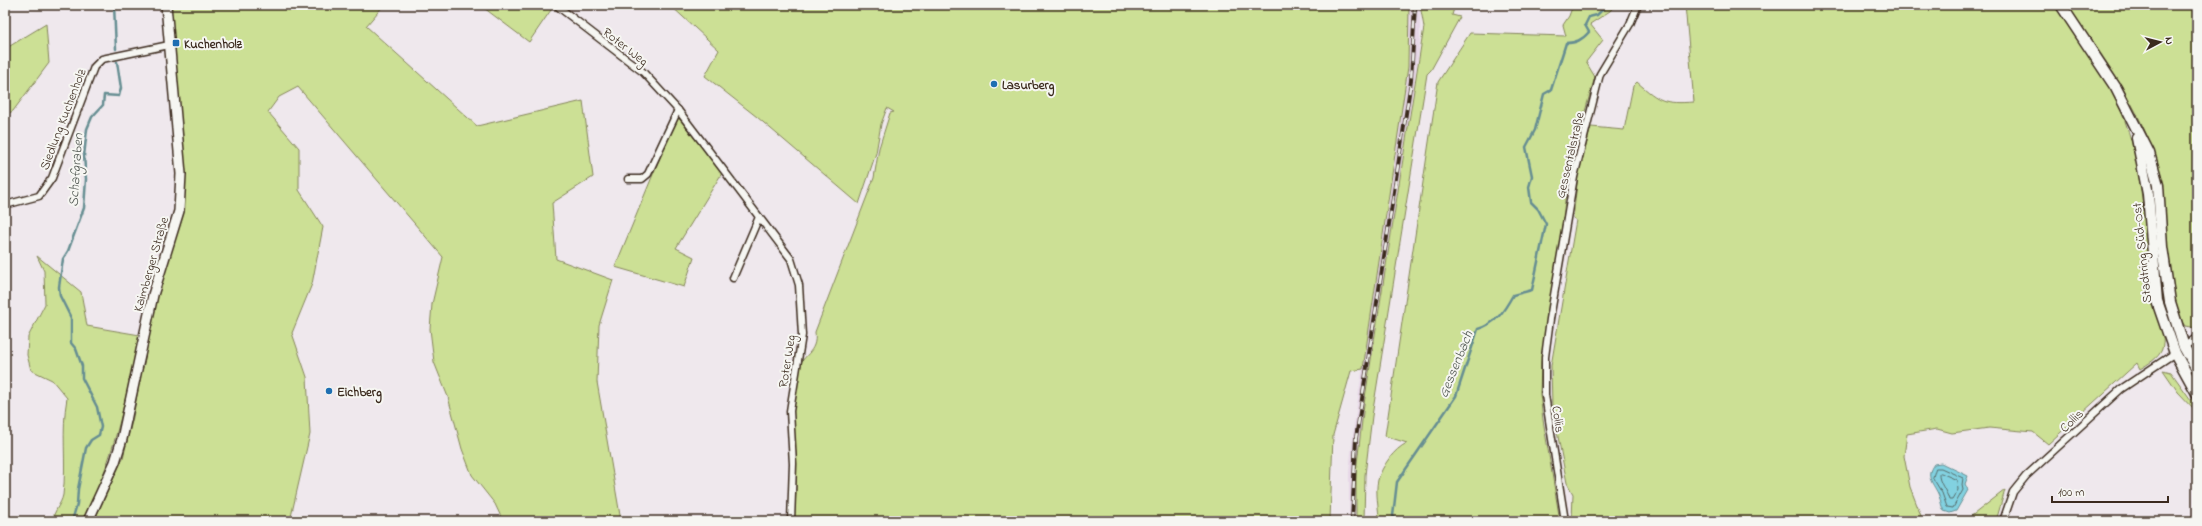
<svg xmlns="http://www.w3.org/2000/svg" width="2202" height="526" font-family="'Indie Flower',sans-serif">
	<style>
		.built { fill: #e7d7e7 }
		.green { fill: #cce095; stroke: #84855a }
		.water { fill: #82d1e0; stroke: #668e92 }
		.lines { fill: none; stroke-linecap: round; stroke-linejoin: round }
		.shore { stroke: #576d6c; stroke-width: 1 }
		.stream { stroke: #668e92; stroke-width: 2.5 }
		.minor-casing { stroke: #3b2a1e; stroke-width: 9 }
		.secondary-casing { stroke: #3b2a1e; stroke-width: 12 }
		.primary-casing { stroke: #3b2a1e; stroke-width: 13 }
		.minor { stroke: #f6f6f2; stroke-width: 6 }
		.secondary { stroke: #f6f6f2; stroke-width: 9 }
		.primary { stroke: #f6f6f2; stroke-width: 10 }
		.rail-casing { stroke: #3b2a1e; stroke-width: 4 }
		.rail { stroke: #f6f6f2; stroke-width: 2.5; stroke-dasharray: 8; stroke-linecap: butt }
		.poi-dot { fill: #1f6fb2; stroke: #f6f6f2; stroke-width: 1.5 }
		.labels { text-anchor: middle; stroke-width: 4; stroke-linejoin: round; paint-order: stroke }
		.poi-label { font-size: 13px; font-weight: bold; fill: #3b2a1e; stroke: #f6f6f2; text-anchor: start }
		.street-label { font-size: 13px; fill: #3b2a1e; stroke: #f6f6f2 }
		.water-label { font-size: 14px; font-style: italic; fill: #4d544e; stroke: #f6f6f2 }
	</style>
	<rect width="100%" height="100%" fill="#efe8ed"/>
	<filter id="ink" filterUnits="userSpaceOnUse"><feTurbulence type="fractalNoise" baseFrequency=".025" numOctaves="2"/><feDisplacementMap in="SourceGraphic" scale="8" xChannelSelector="R" yChannelSelector="G"/><feConvolveMatrix kernelMatrix="1 2 1 2 8 2 1 2 1" color-interpolation-filters="sRGB"/></filter>
	<g filter="url(#ink)">
		<polygon class="built" points="1409,5 1420,5 1420,40 1417,67 1364,404 1356,472 1356,521 1349,521 1349,473 1354,425 1408,67"/>
		<g class="green">
			<polygon points="171,5 384,5 366,26 477,126 583,101 593,177 552,203 556,259 613,280 599,325 597,382 621,521 503,521 495,504 472,475 462,449 448,397 434,362 430,329 432,304 443,257 298,87 279,97 268,112 299,148 299,190 323,227 312,284 292,333 307,377 310,434 290,521 94,521 123,458 133,417 153,306 183,206"/>
			<polygon points="488,5 550,5 553,7 529,42 484,8"/>
			<path d="M 670,5 L 1409,5 L 1408,67 L 1363,369 L 1351,371 L 1333,435 L 1330,521 L 793,521 C 802,471 787,421 797,372 C 801,354 818,354 815,332 L 874,178 L 879,148 L 890,113 L 894,112 L 887,108 L 881,124 L 876,153 L 859,204 L 757,117 L 705,76 L 719,50 Z"/>
			<polygon points="1420,5 1455,5 1452,15 1460,17 1431,70 1427,74 1372,416 1365,475 1364,521 1356,521 1356,472 1364,404 1424,27"/>
			<path d="M 1573,5 L 1615,5 L 1610,11 L 1590,24 L 1603,40 L 1586,62 L 1595,77 L 1569,166 L 1559,252 L 1541,362 L 1540,394 L 1543,420 L 1560,521 L 1379,521 C 1379,509 1375,492 1378,480 C 1382,466 1394,449 1407,443 L 1385,436 L 1438,82 L 1470,33 L 1566,36 L 1563,25 L 1569,16 Z"/>
			<path d="M 1685,5 L 2056,5 C 2078,38 2105,71 2120,108 C 2146,170 2143,236 2154,302 C 2156,316 2167,334 2162,349 C 2159,358 2148,364 2140,369 L 2137,363 L 2048,444 L 2033,432 L 1989,428 L 1952,433 L 1937,429 L 1907,434 L 1904,456 L 1910,487 L 1923,521 L 1572,521 L 1573,494 L 1567,483 L 1552,406 L 1551,366 L 1576,220 L 1573,218 L 1578,175 L 1591,127 L 1624,130 L 1633,86 L 1637,82 C 1660,102 1664,104 1694,102 Z"/>
			<path d="M 2067,5 L 2197,5 L 2196,328 L 2185,326 C 2167,304 2168,242 2165,213 C 2163,192 2160,171 2153,151 C 2134,98 2099,51 2067,5 Z"/>
			<polygon points="46,24 49,63 13,111 5,115 5,49"/>
			<polygon points="677,116 722,173 676,248 694,257 684,287 615,267"/>
			<path d="M 37,256 L 81,292 L 87,326 L 140,335 C 125,399 114,463 82,521 L 53,521 C 53,511 61,505 63,495 C 67,463 61,431 67,398 L 52,380 L 31,370 L 27,355 L 28,337 L 45,304 L 44,271 Z"/>
			<polygon points="2163,370 2171,372 2191,400 2193,399 2197,402 2197,412 2178,392"/>
			<polygon points="2005,490 1996,521 1965,521"/>
		</g>
		<path class="water" d="M 1941,463 L 1968,476 L 1965,484 L 1968,490 L 1956,511 L 1950,513 L 1944,511 C 1941,506 1941,501 1939,496 C 1934,483 1924,478 1934,464 Z"/>
		<g class="lines">
			<g class="shore">
				<polygon points="1936,468 1941,468 1963,478 1962,485 1963,490 1953,508 1947,507 1942,493 1933,478"/>
				<path d="M 1941,473 L 1957,480 L 1958,490 L 1952,500 L 1949,500 C 1947,491 1938,482 1939,474 Z"/>
			</g>
			<g class="stream">
				<polyline points="114,5 116,49"/>
				<polyline points="72,521 77,504 78,489 86,448 91,440 99,435 101,427 97,407 82,378 82,366 76,349 71,343 71,318 60,296 59,287 63,259 68,251 84,208 86,179 84,156 87,129 92,117 103,105 104,95 119,96 121,88 117,62"/>
				<path d="M 1398,521 L 1393,516 L 1397,482 L 1456,396 L 1478,329 C 1497,323 1504,311 1513,295 L 1532,290 L 1546,224 L 1538,209 L 1531,202 L 1529,187 L 1532,176 L 1526,147 L 1535,130 L 1544,94 L 1551,90 L 1566,43 C 1576,43 1582,40 1589,32 L 1585,25 L 1589,17 L 1597,15 L 1607,5"/>
			</g>
			<g class="minor-casing">
				<g id="minor">
					<polyline points="556,5 643,72 678,110 791,259 799,285 802,335 790,411 793,464 791,521"/>
					<polyline points="628,179 642,179 648,174 678,110"/>
					<polyline points="5,205 39,196 52,178 94,67 102,59 169,45"/>
					<polyline points="733,278 759,217"/>
					<polyline points="2184,347 2197,337"/>
					<polyline points="1565,521 1545,395 1545,357 1550,319 1574,177 1600,74 1630,24 1638,5"/>
					<polyline points="2003,521 2013,492 2026,476 2121,389 2175,353"/>
				</g>
			</g>
			<g class="secondary-casing">
				<polyline id="secondary" points="88,521 115,462 122,439 153,295 179,211 181,174 166,5"/>
			</g>
			<g class="primary-casing">
				<g id="primary">
					<polyline points="2061,5 2116,88 2149,153 2158,185 2162,247 2170,302 2184,347 2197,370"/>
					<polyline points="2137,138 2148,194 2157,301 2175,353 2197,393"/>
				</g>
			</g>
			<use href="#minor" class="minor"/>
			<use href="#secondary" class="secondary"/>
			<use href="#primary" class="primary"/>
			<g class="rail-casing">
				<polyline id="rail" points="1352,521 1356,438 1411,81 1415,5"/>
			</g>
			<use href="#rail" class="rail"/>
		</g>
	</g>
	<g class="poi-dot">
		<rect x="172" y="39" width="8" height="8" rx="2"/>
		<circle cx="994" cy="84" r="4"/>
		<circle cx="329" cy="391" r="4"/>
	</g>
	<g class="labels">
		<g class="poi-label">
			<text x="184" y="48">Kuchenholz</text>
			<text x="1002" y="89">Lasurberg</text>
			<text x="337" y="396">Eichberg</text>
		</g>
		<g class="street-label">
			<text transform="translate(626 46) rotate(38)" y="5">Roter Weg</text>
			<text transform="translate(62 119) rotate(-69)" y="5">Siedlung Kuchenholz</text>
			<text transform="translate(1569 155) rotate(-77)" y="5">Gessentalstraße</text>
			<text transform="translate(2141 253) rotate(-96)" y="5">Stadtring Süd-Ost</text>
			<text transform="translate(150 264) rotate(-74)" y="5">Kaimberger Straße</text>
			<text transform="translate(786 361) rotate(-81)" y="5">Roter Weg</text>
			<text transform="translate(1559 419) rotate(82)" y="5">Collis</text>
			<text transform="translate(2071 420) rotate(-44)" y="5">Collis</text>
		</g>
		<g class="water-label">
			<text transform="translate(75 170) rotate(-86)" y="5">Schafgraben</text>
			<text transform="translate(1455 364) rotate(-68)" y="5">Gessenbach</text>
		</g>
	</g>
	<rect width="2202" height="526" fill="none" stroke="#f6f6f2" stroke-width="20"/>
	<rect x="10" y="10" width="2182" height="506" fill="none" stroke="#3b2a1e" stroke-width="1.5" filter="url(#ink)"/>
	<g transform="translate(2160 42) rotate(83)" stroke="#f6f6f2" stroke-width="3" paint-order="stroke">
	<path d="M0-3L7 15L0 10L-7 15Z" fill="#3b2a1e"/>
	<text y="-6" font-size="11" font-weight="bold" text-anchor="middle" fill="#3b2a1e">N</text>
	</g>
	<path d="M2052 496v6h116v-6" fill="none" stroke="#3b2a1e" stroke-width="2"/>
	<text x="2058" y="496" font-size="12" fill="#3b2a1e" stroke="#f6f6f2" stroke-width="3" paint-order="stroke">100 m</text>
</svg>
